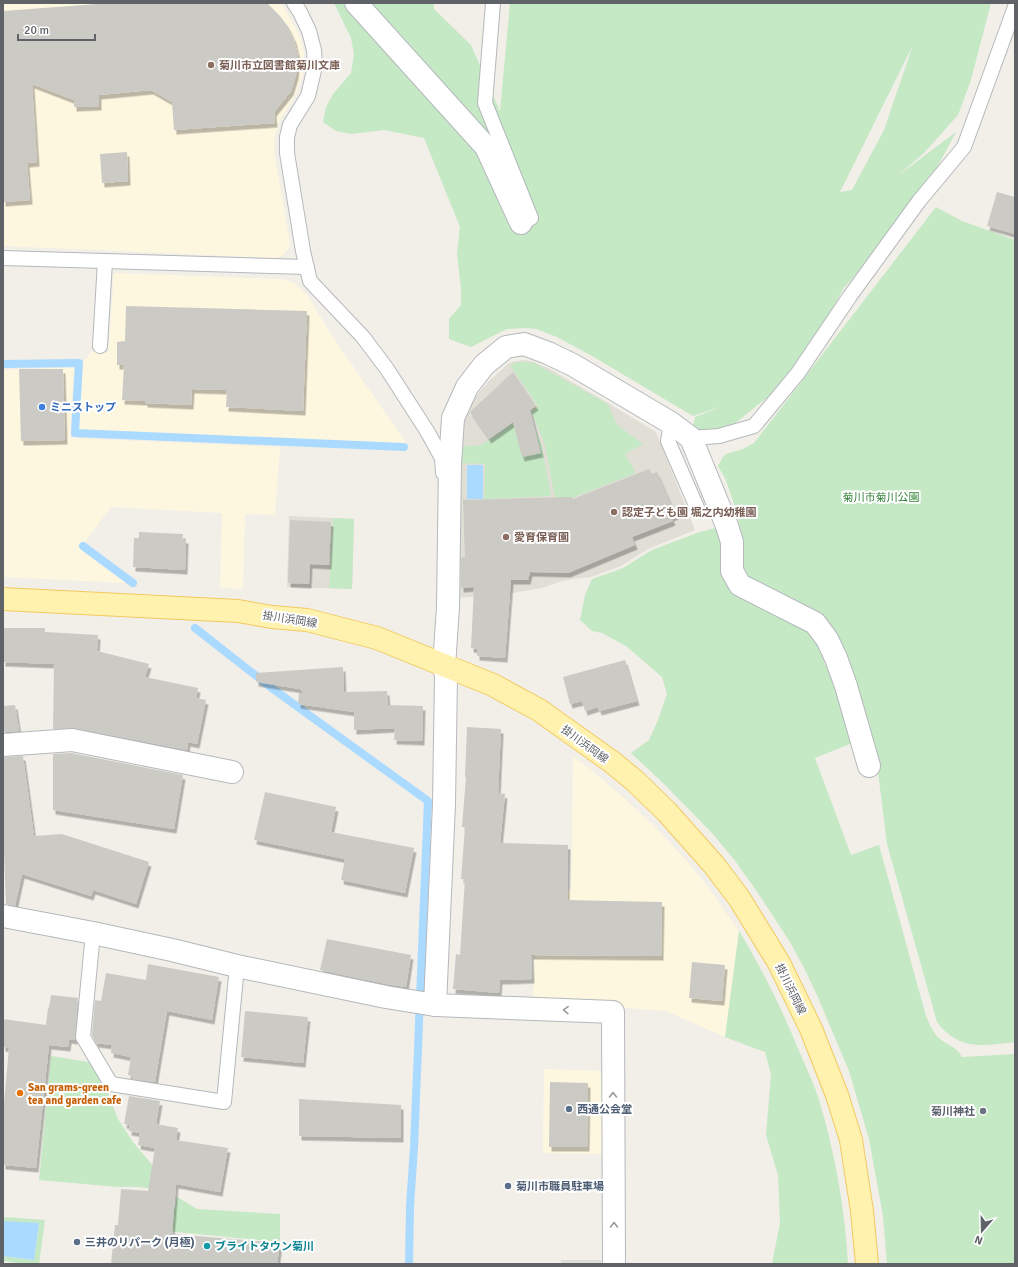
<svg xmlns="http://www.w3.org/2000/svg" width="1018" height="1267" font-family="Signika,'Noto Sans JP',sans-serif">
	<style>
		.commercial { fill: #fef7e0 }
		.industrial { fill: #e0deda }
		.education { fill: #e1ded6 }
		.green { fill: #c5e8c5; fill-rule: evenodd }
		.water { fill: #aadaff }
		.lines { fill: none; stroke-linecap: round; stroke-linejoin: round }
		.stream { stroke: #aadaff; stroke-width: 8 }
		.building { fill: #cccac5; filter: url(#shadow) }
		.service-casing { stroke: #b5b8bc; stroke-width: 16 }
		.minor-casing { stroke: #b5b8bc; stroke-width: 24 }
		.primary-casing { stroke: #f2c960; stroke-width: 24 }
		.service { stroke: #fff; stroke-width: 14 }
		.minor { stroke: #fff; stroke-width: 22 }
		.primary { stroke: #fff2af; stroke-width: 22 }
		.oneway { stroke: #979a9d }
		.education-dot { fill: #8d6e63; stroke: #fff; stroke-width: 1.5 }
		.shop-dot { fill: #3f7fe0; stroke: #fff; stroke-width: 1.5 }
		.food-dot { fill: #e8710a; stroke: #fff; stroke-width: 1.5 }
		.service-dot { fill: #5c6f8a; stroke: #fff; stroke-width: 1.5 }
		.worship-dot { fill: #6b7280; stroke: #fff; stroke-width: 1.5 }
		.culture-dot { fill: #0f9aa8; stroke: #fff; stroke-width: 1.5 }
		.labels { text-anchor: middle; stroke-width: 4; stroke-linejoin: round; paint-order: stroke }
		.education-label { font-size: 11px; font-weight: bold; fill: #785e54; stroke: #fff; text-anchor: start }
		.shop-label { font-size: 11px; font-weight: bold; fill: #366cbe; stroke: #fff; text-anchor: start }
		.park-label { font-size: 11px; fill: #348238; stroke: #fff }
		.street-label { font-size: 11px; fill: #5f6368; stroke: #fff }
		.food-label { font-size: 11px; font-weight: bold; fill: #c56008; stroke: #fff; text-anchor: start }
		.service-label { font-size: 11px; font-weight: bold; fill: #4e5e75; stroke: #fff; text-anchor: start }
		.worship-label { font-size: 11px; font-weight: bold; fill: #5b616d; stroke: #fff; text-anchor: end }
		.culture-label { font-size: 11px; font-weight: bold; fill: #0d838f; stroke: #fff; text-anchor: start }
	</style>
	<defs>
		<filter id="shadow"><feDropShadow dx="2.5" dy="4.5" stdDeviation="0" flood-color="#0004"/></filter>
	</defs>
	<rect width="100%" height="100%" fill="#f1efe8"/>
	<g class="commercial">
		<polygon points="3,3 281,3 299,34 304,53 303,75 299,85 294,98 280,120 274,141 274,152 289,237 290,246 287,250 283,255 275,258 3,246"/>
		<polygon points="114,273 279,279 293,282 307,295 334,339 407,444 78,430 82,364 92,351 108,353"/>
		<polygon points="74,367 70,438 280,447 275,515 245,514 243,589 220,588 222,513 111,507 80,549 125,583 3,577 3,370"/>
		<polygon points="573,757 589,768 624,798 653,825 687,861 711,891 739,931 725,1037 666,1011 533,1001 537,889 571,890"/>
		<polygon points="544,1069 605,1071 604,1154 543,1153"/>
	</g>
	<rect class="industrial" x="561" y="1260" width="40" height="4"/>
	<g class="education">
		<polygon points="526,360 534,362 548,368 608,403 656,432 695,530 648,549 621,566 591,577 573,579 562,581 542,588 501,595 455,598 462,424 470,403 488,382 509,363 517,361"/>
		<polygon points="289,516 354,519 352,589 287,587"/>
	</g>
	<g class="green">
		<path d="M 334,3 L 434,3 L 434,9 L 471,45 L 500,111 L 510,3 L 991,3 L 971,80 L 958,115 L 924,153 L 896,177 L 956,132 L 919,201 L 843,289 L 798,373 L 719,436 L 691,438 L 695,417 L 723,406 L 693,416 L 592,356 L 557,337 L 536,329 L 526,328 L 507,329 L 471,347 L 449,339 L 449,319 L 461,305 L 461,289 L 457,254 L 460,227 L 424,138 L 384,130 L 351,134 L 336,131 L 323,122 L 326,107 L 333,94 L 351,73 L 354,54 L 351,38 ZM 913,45 L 884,130 L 852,190 L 840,192 Z"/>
		<path d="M 936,207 L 962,221 L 1015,240 L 1015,1042 C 983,1046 959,1051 937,1022 L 887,844 L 877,764 L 845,658 L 750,580 L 743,569 L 743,548 L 740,528 L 735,507 L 725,478 L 718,466 L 723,457 L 726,454 L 743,449 L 754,443 Z"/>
		<polygon points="517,362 525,362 534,363 608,404 617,425 643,444 625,454 635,472 631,475 556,504 545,445 538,427 531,411 538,406 510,365"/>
		<polygon points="529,412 542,446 551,496 484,499 485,464 461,463 462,446 476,446 483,444"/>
		<polygon points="333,518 354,519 352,589 329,588"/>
		<path d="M 715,528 L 720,528 L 724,568 L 810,633 C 817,643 823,653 825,665 L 831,665 L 855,742 L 815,758 L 851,855 L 879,845 L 926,1016 C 930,1025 933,1033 940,1039 C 948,1046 956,1046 962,1057 L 1015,1054 L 1015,1264 L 887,1264 L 883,1216 L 869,1139 L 849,1071 L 817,995 L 804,968 L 790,942 L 758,893 L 736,862 L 713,834 L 663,783 L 631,753 L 649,740 L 658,720 L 667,694 L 662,677 L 626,646 L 602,633 L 592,631 L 580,620 L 585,595 L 592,579 L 623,568 L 652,550 L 697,533 Z"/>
		<path d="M 739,931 C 764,972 784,1014 802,1058 C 808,1072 815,1086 819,1100 C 835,1153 845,1209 848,1264 L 772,1264 L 780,1223 L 778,1175 L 766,1135 L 771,1075 L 765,1052 L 725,1037 Z"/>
		<polygon points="51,1056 89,1062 107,1091 118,1119 133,1142 175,1192 140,1187 118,1187 39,1180"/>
		<polygon points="177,1197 197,1209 280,1214 280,1242 155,1230 158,1205 175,1207"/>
		<polygon points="3,1217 45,1220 39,1264 24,1264 5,1261 3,1264 3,1256 34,1260 39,1224 3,1221"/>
	</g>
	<g class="water">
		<rect x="467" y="465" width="16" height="34"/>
		<polygon points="3,1221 39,1223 34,1260 3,1256"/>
	</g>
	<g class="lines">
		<g class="stream">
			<polyline points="3,364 79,363 75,433 404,447"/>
			<polyline points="83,546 133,583"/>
			<polyline points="195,628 273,689 428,801 414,1147 410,1206 409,1264"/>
		</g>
	</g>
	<g class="building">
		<polygon points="111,3 267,3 280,16 289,28 294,39 298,56 296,75 291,91 274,112 275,123 174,130 172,102 151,90 99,95 99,106 74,107 74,100 32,84 37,162 27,163 30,200 3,202 3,11"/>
		<polygon points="127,152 128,181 102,183 100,154"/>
		<polygon points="997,192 1015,197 1015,234 987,226"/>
		<polygon points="126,306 307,311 303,411 226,407 227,390 192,389 191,405 145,403 145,401 122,400 124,365 117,365 117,342 125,341"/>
		<polygon points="19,369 63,369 65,440 21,441"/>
		<polygon points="513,372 536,406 530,410 541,453 522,457 513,422 489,439 470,412"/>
		<polygon points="649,469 652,474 657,472 676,515 671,517 673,521 632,537 635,545 568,573 530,572 528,580 511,580 505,658 477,656 477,649 471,648 474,587 461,588 461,558 465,557 463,500 572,497 573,499"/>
		<polygon points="290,520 331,522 329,565 310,564 309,584 288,583"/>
		<polygon points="139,532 183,534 182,539 186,539 185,570 133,567 134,538 139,538"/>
		<polygon points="3,628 45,628 45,632 98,635 97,651 149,664 145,677 198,688 196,698 206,700 197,744 188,742 187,750 74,728 53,729 54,664 3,662"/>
		<polygon points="625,660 637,701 599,711 598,707 585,711 582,701 570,704 563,677"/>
		<polygon points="343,667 344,692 387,691 388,705 423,706 422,741 394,740 395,728 354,730 354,712 298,704 299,693 304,693 300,689 256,682 256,673"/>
		<polygon points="15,705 19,731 3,732 3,706"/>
		<polygon points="467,727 501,729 498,793 505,794 500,843 568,845 567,900 662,902 661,956 531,955 532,979 500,980 499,993 453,989 456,954 460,955 465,879 461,879 465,827 462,827 466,777 465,777"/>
		<polygon points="71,753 183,775 174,829 53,810 53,754"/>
		<polygon points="23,756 34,836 62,834 149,862 136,904 93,890 91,896 22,874 15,906 6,904 3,829 3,757"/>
		<polygon points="265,792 336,807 331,832 414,848 405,893 341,880 345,859 254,840"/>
		<polygon points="327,939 411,955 406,987 386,984 320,970"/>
		<polygon points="692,962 725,965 722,1001 689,998"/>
		<polygon points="148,964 219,977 212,1020 167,1011 155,1082 132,1079 133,1076 128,1075 131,1057 111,1053 112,1045 96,1043 92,1035 95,1000 101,1001 106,973 146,980"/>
		<polygon points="51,995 78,998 75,1036 75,1040 69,1039 68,1047 49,1045 36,1168 3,1165 3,1114 9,1048 3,1047 3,1019 46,1025 48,1008 49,1007"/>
		<polygon points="245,1011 308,1017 303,1063 241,1057"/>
		<polygon points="550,1082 588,1083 587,1147 549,1147"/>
		<polygon points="129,1096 160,1101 156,1124 178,1128 176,1140 228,1148 220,1192 176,1184 172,1234 280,1243 277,1264 111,1264 115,1225 118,1225 121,1189 148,1191 155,1148 138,1145 140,1133 129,1131 130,1125 124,1124"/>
		<polygon points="299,1099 401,1105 401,1138 299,1136"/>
	</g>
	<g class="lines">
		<g class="service-casing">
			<g id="service">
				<polyline points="294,3 300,12 309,31 314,50 315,66 308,96 290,125 287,137 287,153 303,251 310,281 363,337 387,369 427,431 442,458 443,473"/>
				<polyline points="493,3 485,103 531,218 521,223"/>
				<polyline points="3,258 307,267"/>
				<polyline points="100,346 105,261"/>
				<polyline points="671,423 668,441 698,510"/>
				<polyline points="691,438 719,436 754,426 798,373 850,296 919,201 964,147 1015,7"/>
				<polyline points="93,933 83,1037 111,1084 224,1102 237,966"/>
			</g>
		</g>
		<g class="minor-casing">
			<g id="minor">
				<polyline points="356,3 486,147 521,223"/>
				<polyline points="3,745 72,740 232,772"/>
				<polyline points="3,916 93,933 172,950 237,966 386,997 435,1005 613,1012 614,1264"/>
				<polyline points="435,1005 444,804 446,676 444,666 448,607 450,464 453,418 467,387 484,365 506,347 524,344 548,353 573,365 671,423 691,438 727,526 732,542 732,571 740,585 815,623 827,639 836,658 846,686 869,766"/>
			</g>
		</g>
		<g class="primary-casing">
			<polyline id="primary" points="3,599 238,611 272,617 307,620 377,638 493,685 539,710 612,762 635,781 667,812 714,865 739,898 779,963 811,1029 837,1095 851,1140 862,1211 867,1264"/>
		</g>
		<use href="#service" class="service"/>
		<use href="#minor" class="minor"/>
		<use href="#primary" class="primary"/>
	</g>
	<defs><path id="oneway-chevron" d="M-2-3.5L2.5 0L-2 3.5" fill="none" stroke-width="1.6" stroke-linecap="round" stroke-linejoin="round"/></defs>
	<g class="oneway">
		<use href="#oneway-chevron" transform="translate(566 1010) rotate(-178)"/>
		<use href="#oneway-chevron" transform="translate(613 1095) rotate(-90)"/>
		<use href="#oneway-chevron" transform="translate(614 1225) rotate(-90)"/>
	</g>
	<g class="education-dot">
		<circle cx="211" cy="65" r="4"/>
		<circle cx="614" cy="512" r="4"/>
		<circle cx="506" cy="537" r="4"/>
	</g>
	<circle class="shop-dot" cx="42" cy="407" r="4"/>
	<circle class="food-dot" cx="20" cy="1093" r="4"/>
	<g class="service-dot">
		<circle cx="569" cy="1109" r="4"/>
		<circle cx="508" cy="1186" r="4"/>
		<circle cx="77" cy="1242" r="4"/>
	</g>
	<circle class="worship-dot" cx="983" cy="1111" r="4"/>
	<circle class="culture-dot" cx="207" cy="1246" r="4"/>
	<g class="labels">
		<g class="education-label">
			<text x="219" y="69">菊川市立図書館菊川文庫</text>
			<text x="622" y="516">認定子ども園 堀之内幼稚園</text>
			<text x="514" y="541">愛育保育園</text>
		</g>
		<g class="shop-label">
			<text x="50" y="411">ミニストップ</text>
		</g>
		<g class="park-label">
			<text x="881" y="501">菊川市菊川公園</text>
		</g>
		<g class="street-label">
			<text transform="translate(290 619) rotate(9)" y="4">掛川浜岡線</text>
			<text transform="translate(585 744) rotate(36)" y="4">掛川浜岡線</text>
			<text transform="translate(791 989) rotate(64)" y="4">掛川浜岡線</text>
		</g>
		<g class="food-label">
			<text x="28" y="1091">San grams-green<tspan x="28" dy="13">tea and garden cafe</tspan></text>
		</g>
		<g class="service-label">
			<text x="577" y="1113">西通公会堂</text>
			<text x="516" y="1190">菊川市職員駐車場</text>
			<text x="85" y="1246">三井のリパーク (月極)</text>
		</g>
		<g class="worship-label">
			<text x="975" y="1115">菊川神社</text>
		</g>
		<g class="culture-label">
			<text x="215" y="1250">ブライトタウン菊川</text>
		</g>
	</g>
	<rect width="1018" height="1267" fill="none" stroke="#5f6368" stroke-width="8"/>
	<g transform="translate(982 1231) rotate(200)" stroke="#ffffff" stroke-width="3" paint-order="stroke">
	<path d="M0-3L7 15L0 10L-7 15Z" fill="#5f6368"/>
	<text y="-6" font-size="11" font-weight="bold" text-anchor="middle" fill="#5f6368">N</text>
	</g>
	<path d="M18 34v6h77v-6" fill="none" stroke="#5f6368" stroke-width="2"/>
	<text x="24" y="34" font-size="12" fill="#5f6368" stroke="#ffffff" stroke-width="3" paint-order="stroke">20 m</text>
</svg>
